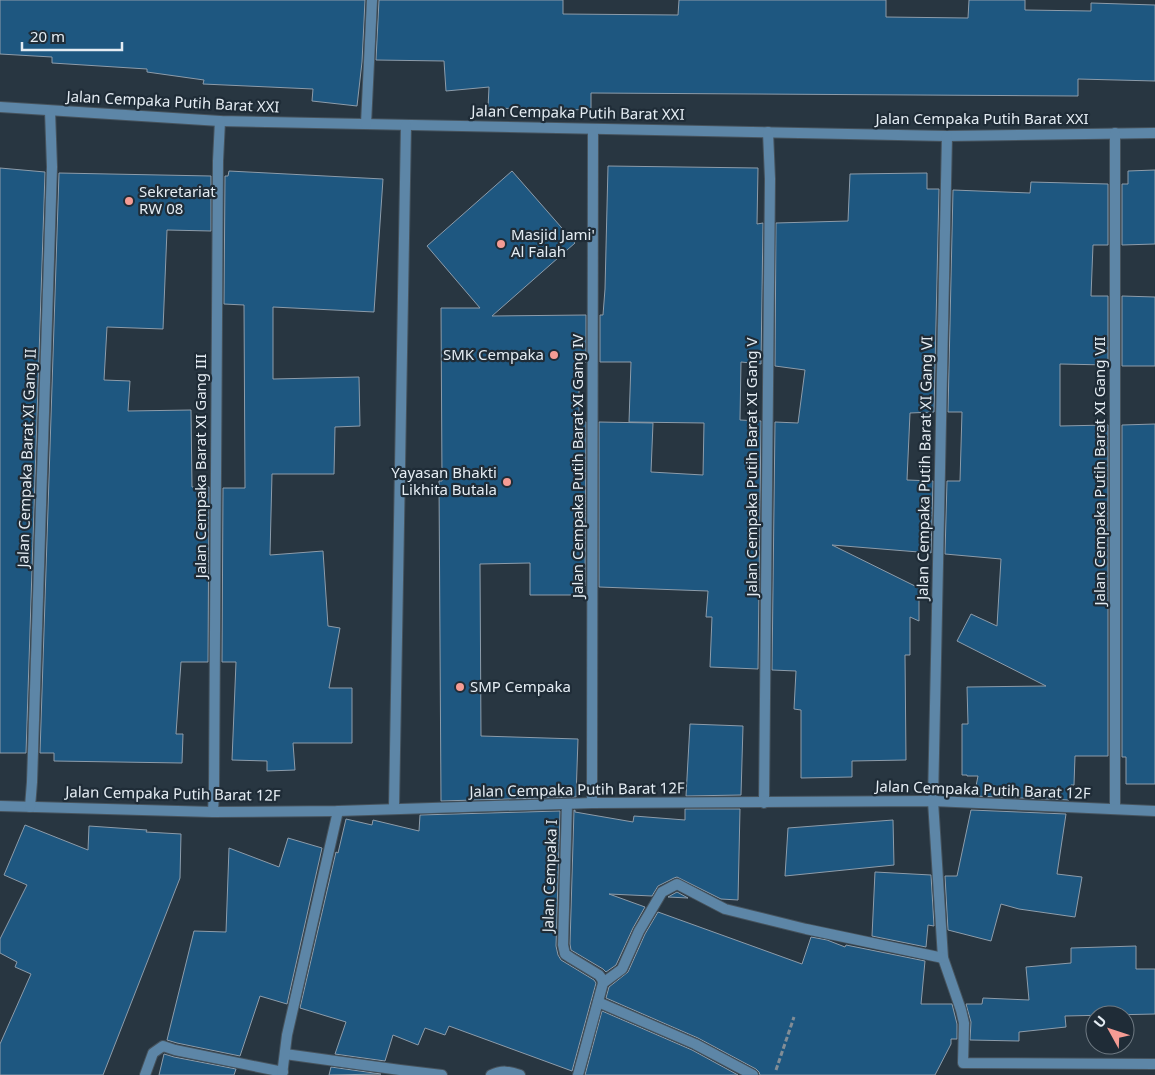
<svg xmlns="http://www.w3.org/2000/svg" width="1155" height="1075" font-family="'Noto Sans',sans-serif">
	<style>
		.building { fill: #1e5780; stroke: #8d9caa }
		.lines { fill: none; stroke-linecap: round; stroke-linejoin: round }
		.street-casing { stroke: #46535d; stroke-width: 12 }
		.path { stroke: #828d96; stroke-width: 3; stroke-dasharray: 5 2.5; stroke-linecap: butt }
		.street { stroke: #5d86a7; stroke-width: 10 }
		.poi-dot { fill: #f59c94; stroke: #1f2c37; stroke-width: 2 }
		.labels { text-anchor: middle; stroke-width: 4.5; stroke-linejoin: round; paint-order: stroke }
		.street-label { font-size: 15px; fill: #e4ecf3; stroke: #1f2c37 }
		.poi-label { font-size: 15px; fill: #e4ecf3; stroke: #1f2c37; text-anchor: start }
	</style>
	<rect width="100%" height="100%" fill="#283641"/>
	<g class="building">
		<polygon points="0,0 365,0 362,62 357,106 312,101 313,89 203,84 204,80 147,72 147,69 52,63 52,57 0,54"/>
		<polygon points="379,0 563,0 563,14 678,15 679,0 886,0 886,17 968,18 969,0 1025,0 1025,10 1091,11 1091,3 1155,5 1155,81 1078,79 1078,96 591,93 591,110 488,108 489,87 446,91 444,61 376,60"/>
		<polygon points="608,166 758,168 757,224 763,223 761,364 741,362 740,420 761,421 758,669 710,667 712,617 706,617 708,591 599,587 599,422 653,423 651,472 703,475 704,423 629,422 631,362 600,362 600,315 603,315 605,289"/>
		<polygon points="0,168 45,172 26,753 0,753"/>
		<polygon points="1155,170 1155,244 1122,245 1122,184 1128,184 1128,171"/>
		<polygon points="229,171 383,179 374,312 273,307 273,379 359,377 360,426 335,427 334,474 272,474 270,555 323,551 328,626 340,628 329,688 352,688 352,743 293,743 295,770 267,771 267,761 232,760 236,662 222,662 223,488 245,488 244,305 224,304 225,176 228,176"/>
		<polygon points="512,171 575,243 492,316 586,315 586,362 579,361 579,422 586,422 585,586 580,586 580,595 530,595 530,563 480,564 481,736 578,739 576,797 441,801 439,481 442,481 441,308 480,308 427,246"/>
		<polygon points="59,173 211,176 211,231 167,230 163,329 107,327 104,380 130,381 128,411 191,410 192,487 209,487 208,662 181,662 176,734 183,734 182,763 54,761 54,753 40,753"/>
		<polygon points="927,173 927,189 939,189 934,412 910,413 907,480 933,481 931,553 832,545 919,588 919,621 910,617 910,655 905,655 906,760 852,761 852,777 801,778 801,710 794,709 796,671 772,670 775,422 798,423 805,370 775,366 776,223 848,221 850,174"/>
		<polygon points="1031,182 1108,184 1108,245 1093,245 1091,296 1108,296 1108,365 1060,364 1060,426 1108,425 1108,756 1075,756 1074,785 1071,785 1069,800 974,796 978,776 967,776 967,775 962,775 962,724 968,724 967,687 1046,686 957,641 971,614 997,626 1001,559 945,554 947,481 960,481 962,412 948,412 953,190 1030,193"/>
		<polygon points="1122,296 1155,297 1155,366 1122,366"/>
		<polygon points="1155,424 1155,784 1126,784 1126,757 1122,757 1122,425"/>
		<polygon points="690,724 743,726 741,795 686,796"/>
		<polygon points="685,809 740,809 738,900 721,899 677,877 674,878 658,886 652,896 609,894 645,907 633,928 616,965 606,972 603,969 571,950 570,944 574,810 575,810 575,812 633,822 634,816 685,820"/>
		<polygon points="971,810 1066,814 1057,874 1082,877 1075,917 1019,909 1001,904 991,941 948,930 945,876 957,876"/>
		<polygon points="560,811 556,946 558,955 561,960 594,980 596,983 572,1071 449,1026 445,1035 425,1028 418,1045 393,1035 385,1061 335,1054 346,1022 300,1008 336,852 338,853 346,819 372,825 373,820 419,831 420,815"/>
		<polygon points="893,820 894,865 785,876 788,828"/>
		<polygon points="25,825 88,850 89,826 147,830 146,832 181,834 180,878 103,1075 0,1075 0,1044 31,974 15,967 17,962 0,953 0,939 27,885 4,875"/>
		<polygon points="288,838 322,848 287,1004 260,996 240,1056 177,1043 167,1040 194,931 226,932 229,848 279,867"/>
		<polygon points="875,872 931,875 934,926 928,925 926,947 872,936"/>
		<polygon points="677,892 688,898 668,897"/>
		<polygon points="658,912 802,964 811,937 827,940 845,947 846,945 925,961 921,1004 952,1004 957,1024 957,1039 951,1039 951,1044 935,1075 760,1075 759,1072 756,1069 698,1038 606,998 609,987 628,972 645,934"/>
		<polygon points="1136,946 1136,969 1155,969 1155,1014 1065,1016 1066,1027 1019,1032 1019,1041 970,1040 971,1022 966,1004 982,1004 983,998 1029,1000 1026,967 1071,963 1071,948"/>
		<polygon points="602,1011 692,1050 738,1075 585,1075"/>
		<polygon points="164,1054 174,1057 236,1069 234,1075 159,1075"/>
		<polygon points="331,1067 381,1074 329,1075"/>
	</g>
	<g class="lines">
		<g class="street-casing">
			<g id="street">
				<polyline points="0,107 220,121 947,136 1155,133"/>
				<polyline points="366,124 372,0"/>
				<polyline points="1115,133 1115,809"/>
				<polyline points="947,136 933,801 943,958 961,1010 964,1023 963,1063 1155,1064"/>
				<polyline points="592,803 593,129"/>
				<polyline points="764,803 770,179 768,132"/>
				<polyline points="567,804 563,945 565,954 571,958 599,975 602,979 603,983 578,1075"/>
				<polyline points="0,806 213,812 338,811 592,803 933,801 1155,811"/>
				<polyline points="30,807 32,782 52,167 50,111"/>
				<polyline points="394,808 406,125"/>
				<polyline points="213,812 214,790 218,161 220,121"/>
				<polyline points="603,983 622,969 639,931 662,892 677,884 725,909 806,929 943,958"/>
				<polyline points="598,1002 695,1044 753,1075"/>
				<polyline points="285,1054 400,1070 442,1075"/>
				<polyline points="145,1075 153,1053 163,1046 175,1050 283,1072"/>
				<polyline points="282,1075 287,1035 338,811"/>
				<path d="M 491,1075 C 502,1070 509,1071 520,1075"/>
			</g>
		</g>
		<polyline class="path" points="776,1070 794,1017"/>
		<use href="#street" class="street"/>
	</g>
	<g class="poi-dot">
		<circle cx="129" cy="201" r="5"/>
		<circle cx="501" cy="244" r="5"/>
		<circle cx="554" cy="355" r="5"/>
		<circle cx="507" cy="482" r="5"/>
		<circle cx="460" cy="687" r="5"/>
	</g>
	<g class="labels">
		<g class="street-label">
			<text transform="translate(173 102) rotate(3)" y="5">Jalan Cempaka Putih Barat XXI</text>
			<text transform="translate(578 113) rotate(1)" y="5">Jalan Cempaka Putih Barat XXI</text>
			<text x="982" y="124">Jalan Cempaka Putih Barat XXI</text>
			<text transform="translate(27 458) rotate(-88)" y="5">Jalan Cempaka Barat XI Gang II</text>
			<text transform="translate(201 466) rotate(-90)" y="5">Jalan Cempaka Barat XI Gang III</text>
			<text transform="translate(578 466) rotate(-90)" y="5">Jalan Cempaka Putih Barat XI Gang IV</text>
			<text transform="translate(752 467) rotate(-90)" y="5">Jalan Cempaka Putih Barat XI Gang V</text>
			<text transform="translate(925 468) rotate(-89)" y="5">Jalan Cempaka Putih Barat XI Gang VI</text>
			<text transform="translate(1100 471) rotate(-90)" y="5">Jalan Cempaka Putih Barat XI Gang VII</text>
			<text transform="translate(577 790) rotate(-1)" y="5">Jalan Cempaka Putih Barat 12F</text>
			<text transform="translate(983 790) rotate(2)" y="5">Jalan Cempaka Putih Barat 12F</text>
			<text transform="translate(173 794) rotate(1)" y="5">Jalan Cempaka Putih Barat 12F</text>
			<text transform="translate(550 876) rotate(-88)" y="5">Jalan Cempaka I</text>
		</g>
		<g class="poi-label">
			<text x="139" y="197">Sekretariat<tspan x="139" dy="17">RW 08</tspan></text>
			<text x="511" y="240">Masjid Jami'<tspan x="511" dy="17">Al Falah</tspan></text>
			<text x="544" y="360" text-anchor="end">SMK Cempaka</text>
			<text x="497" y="478" text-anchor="end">Yayasan Bhakti<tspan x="497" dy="17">Likhita Butala</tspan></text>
			<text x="470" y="692">SMP Cempaka</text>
		</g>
	</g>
	<g transform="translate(1110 1030) rotate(310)"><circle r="24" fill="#1f2c37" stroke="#6e7982"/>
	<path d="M0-4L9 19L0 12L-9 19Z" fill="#f59c94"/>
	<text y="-8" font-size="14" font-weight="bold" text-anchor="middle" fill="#e4ecf3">U</text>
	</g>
	<path d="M22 42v8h100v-8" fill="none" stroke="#e4ecf3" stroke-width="2.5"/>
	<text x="30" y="42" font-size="15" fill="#e4ecf3" stroke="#1f2c37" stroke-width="4" paint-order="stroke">20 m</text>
</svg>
